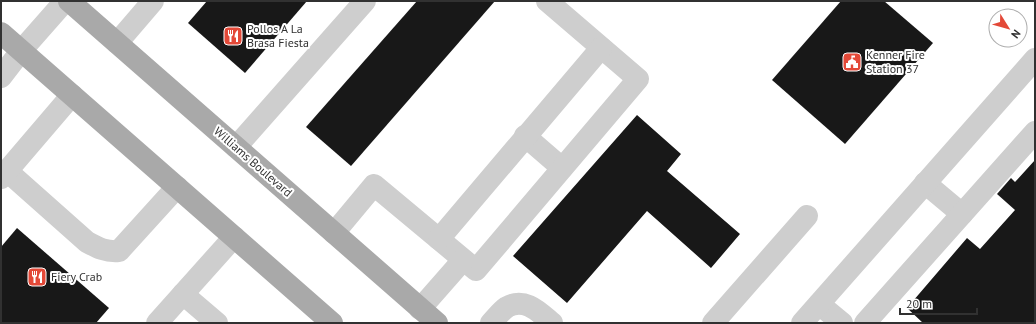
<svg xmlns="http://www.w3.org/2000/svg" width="1036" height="324" font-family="'PT Sans',sans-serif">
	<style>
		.building { fill: #181818 }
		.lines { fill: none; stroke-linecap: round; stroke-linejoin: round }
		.minor { stroke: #cecece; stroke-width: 22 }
		.major { stroke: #a9a9a9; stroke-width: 22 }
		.labels { text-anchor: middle; stroke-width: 4; stroke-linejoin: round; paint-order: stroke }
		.poi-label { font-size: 12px; fill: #313131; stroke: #fff; text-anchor: start }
		.street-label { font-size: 12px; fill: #313131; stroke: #fff }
	</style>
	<rect width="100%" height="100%" fill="#fff"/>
	<g class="building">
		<polygon points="207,1 307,1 245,73 188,23"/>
		<polygon points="417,1 495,1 351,166 306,127"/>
		<polygon points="841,1 884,1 933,43 845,144 772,80"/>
		<polygon points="637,115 681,154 667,171 740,234 711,268 647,211 567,303 513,256"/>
		<polygon points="1035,160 1035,323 923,323 907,308 967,238 980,249 1015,210 997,194 1011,178 1015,182"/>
		<polygon points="17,228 109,308 96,323 1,323 1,247"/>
	</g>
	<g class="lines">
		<g class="minor">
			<polyline points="117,43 153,1"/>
			<polyline points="1,77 21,51 65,1"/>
			<polyline points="525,136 562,168"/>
			<polyline points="236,147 365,1"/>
			<path d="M 7,171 L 87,242 C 98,248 106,252 119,251 L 177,187"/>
			<polyline points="1,178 72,95"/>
			<polyline points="925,183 962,214"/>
			<polyline points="334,233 374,185 476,270 638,79 547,1"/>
			<polyline points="439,239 601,48"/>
			<polyline points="183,294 217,323"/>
			<polyline points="819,304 842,323"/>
			<polyline points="420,309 463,260"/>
			<polyline points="157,323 234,237"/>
			<path d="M 491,323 C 496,318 501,311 507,307 C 525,297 539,312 552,323"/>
			<polyline points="713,323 807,216"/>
			<polyline points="802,323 1035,59"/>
			<polyline points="865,323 1035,132"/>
		</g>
		<g class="major">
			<polyline points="69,1 437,323"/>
			<polyline points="1,33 332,323"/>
		</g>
	</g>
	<defs>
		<g id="restaurant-square" transform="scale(1)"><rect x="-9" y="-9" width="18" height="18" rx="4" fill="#e34938" stroke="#fff"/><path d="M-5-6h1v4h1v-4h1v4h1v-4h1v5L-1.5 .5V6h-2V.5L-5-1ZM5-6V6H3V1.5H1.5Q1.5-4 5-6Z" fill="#fff"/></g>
		<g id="civic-square" transform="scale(1)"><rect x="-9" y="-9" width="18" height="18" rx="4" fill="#e34938" stroke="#fff"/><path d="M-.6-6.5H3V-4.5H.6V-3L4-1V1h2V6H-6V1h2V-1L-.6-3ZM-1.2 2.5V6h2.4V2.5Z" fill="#fff"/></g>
	</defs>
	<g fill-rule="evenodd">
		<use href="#restaurant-square" x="233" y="36"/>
		<use href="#civic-square" x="852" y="62"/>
		<use href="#restaurant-square" x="37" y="277"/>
	</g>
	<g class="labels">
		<g class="poi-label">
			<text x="247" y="33">Pollos A La<tspan x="247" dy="14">Brasa Fiesta</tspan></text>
			<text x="866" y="59">Kenner Fire<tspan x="866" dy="14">Station 37</tspan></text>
			<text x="51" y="281">Fiery Crab</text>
		</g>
		<g class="street-label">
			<text transform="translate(253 162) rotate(41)" y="4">Williams Boulevard</text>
		</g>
	</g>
	<rect width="1036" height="324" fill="none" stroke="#313131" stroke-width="4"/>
	<g transform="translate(1008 28) rotate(127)"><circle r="19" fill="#ffffff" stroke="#adadad"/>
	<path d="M0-3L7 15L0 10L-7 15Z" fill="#e34938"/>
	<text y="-6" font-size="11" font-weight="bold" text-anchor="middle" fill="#313131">N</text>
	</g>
	<path d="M900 308v6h77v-6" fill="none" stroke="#313131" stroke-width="2"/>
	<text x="906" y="308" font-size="12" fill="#313131" stroke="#ffffff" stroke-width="3" paint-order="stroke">20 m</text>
</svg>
